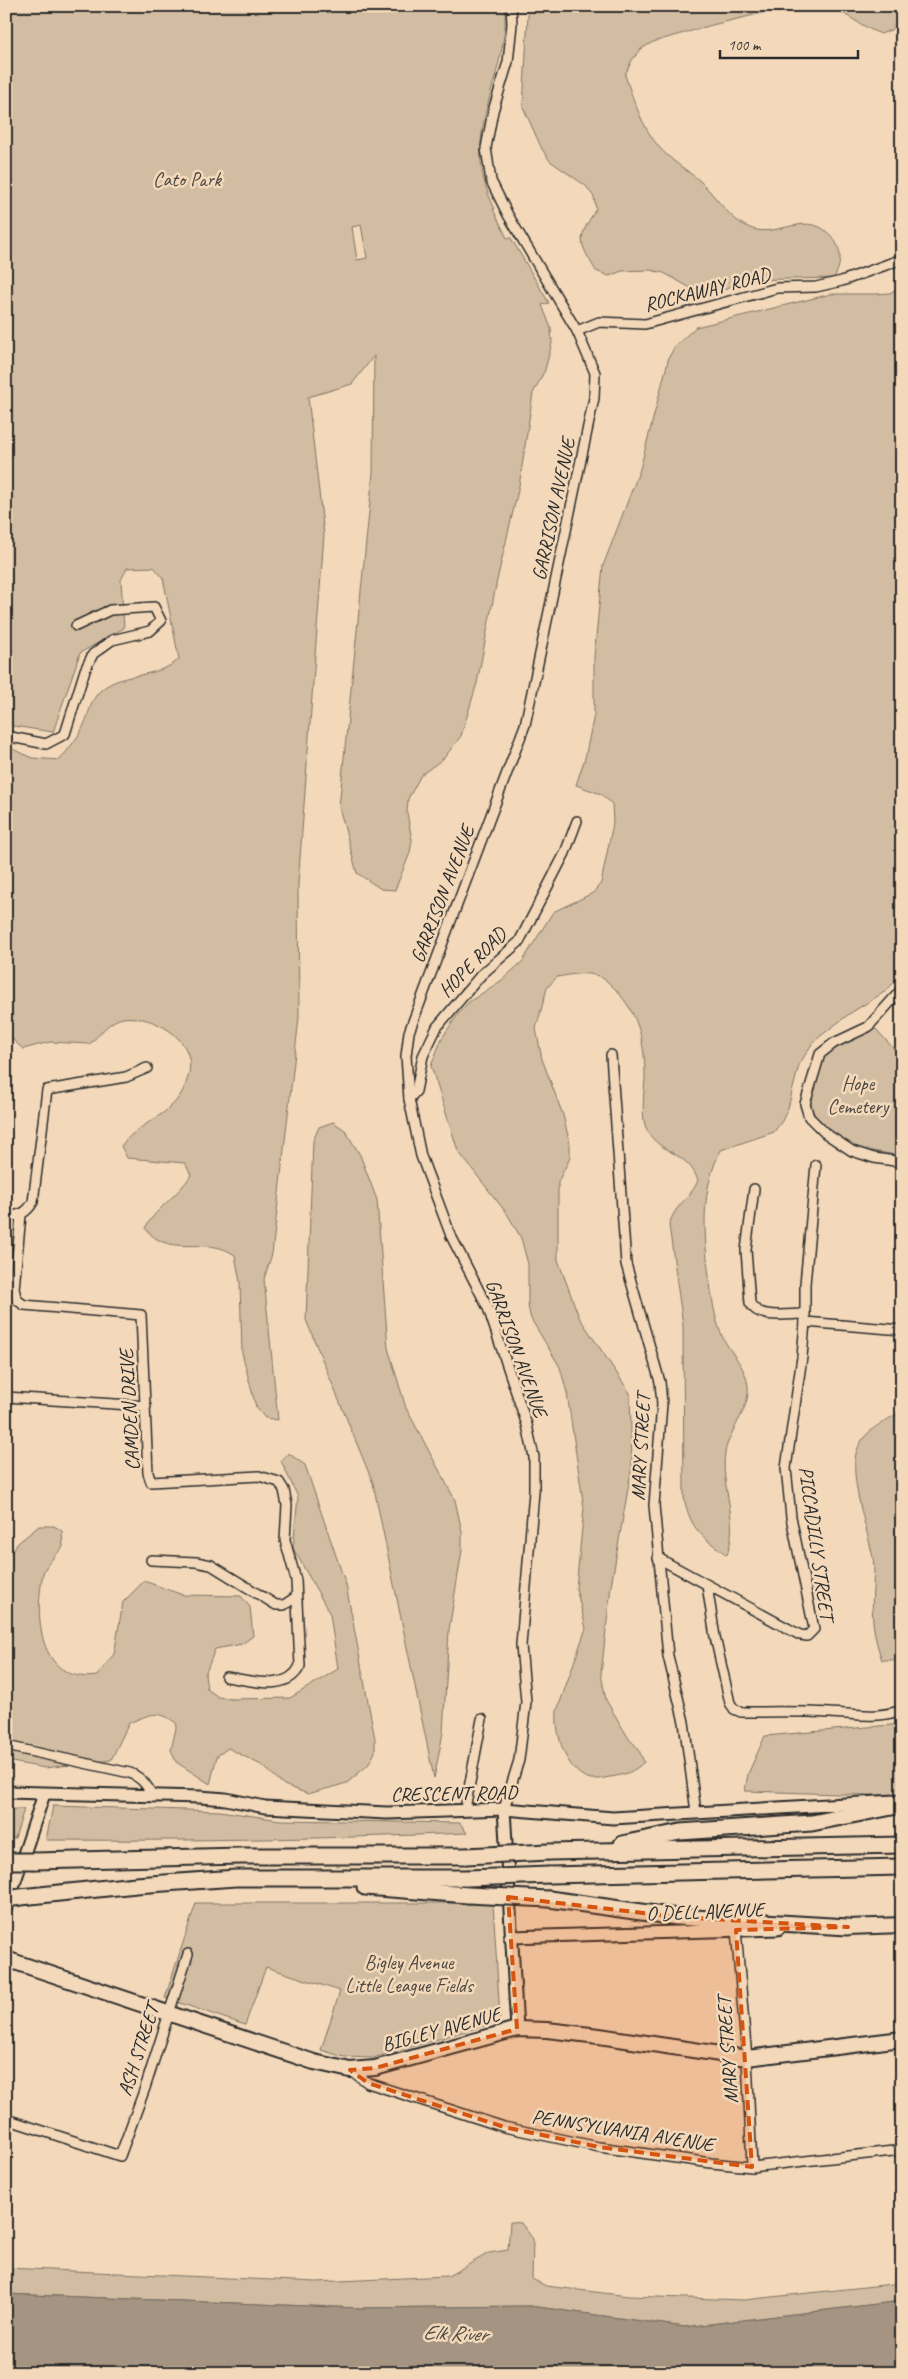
<svg xmlns="http://www.w3.org/2000/svg" width="908" height="2379" font-family="Caveat,sans-serif">
	<style>
		.green { fill: #d2bda2; stroke: #7e7466; fill-rule: evenodd }
		.water { fill: #a49481; stroke: #746a5f }
		.lines { fill: none; stroke-linecap: round; stroke-linejoin: round }
		.street-casing { stroke: #2b2b2b; stroke-width: 12 }
		.secondary-casing { stroke: #2b2b2b; stroke-width: 15 }
		.primary-casing { stroke: #2b2b2b; stroke-width: 18 }
		.highway-casing { stroke: #2b2b2b; stroke-width: 19 }
		.street { stroke: #f3d9ba; stroke-width: 9 }
		.secondary { stroke: #f3d9ba; stroke-width: 11 }
		.primary { stroke: #f3d9ba; stroke-width: 14 }
		.highway { stroke: #f3d9ba; stroke-width: 15 }
		.highway-bridge-casing { stroke: #2b2b2b; stroke-width: 19; stroke-linecap: butt }
		.highway-bridge { stroke: #f3d9ba; stroke-width: 15 }
		.marked { fill: #d5540f; fill-opacity: 0.2; stroke: #d5540f; stroke-width: 4; stroke-dasharray: 10 6; stroke-linejoin: round }
		.labels { text-anchor: middle; stroke-width: 5; stroke-linejoin: round; paint-order: stroke }
		.park-label { font-size: 20px; fill: #4c4843; stroke: #f3d9ba }
		.street-label { font-size: 20px; fill: #2b2b2b; stroke: #f3d9ba }
		.water-label { font-size: 21px; font-style: italic; fill: #494540; stroke: #f3d9ba }
	</style>
	<rect width="100%" height="100%" fill="#f3d9ba"/>
	<filter id="ink" filterUnits="userSpaceOnUse"><feTurbulence type="fractalNoise" baseFrequency=".02" numOctaves="2"/><feDisplacementMap in="SourceGraphic" scale="10" xChannelSelector="R" yChannelSelector="G"/><feConvolveMatrix kernelMatrix="1 2 1 2 8 2 1 2 1" color-interpolation-filters="sRGB"/></filter>
	<g filter="url(#ink)">
		<g class="green">
			<path d="M 6,6 L 505,6 C 509,81 456,134 495,209 L 493,209 L 507,238 L 511,238 L 549,303 L 542,305 L 551,328 L 552,343 L 545,370 L 533,393 L 519,486 L 497,580 L 477,683 L 461,736 L 444,758 L 421,775 L 408,799 L 407,813 L 412,840 L 410,853 L 395,890 L 381,889 L 357,873 L 339,807 L 373,473 L 374,356 L 352,384 L 308,397 L 324,535 L 298,885 L 299,1018 L 272,1254 L 264,1279 L 278,1420 L 265,1418 L 256,1407 L 242,1353 L 240,1282 L 235,1255 C 205,1234 169,1260 145,1228 C 157,1207 179,1195 191,1175 L 185,1163 L 127,1158 L 121,1146 C 143,1117 177,1118 188,1077 C 199,1041 155,1014 123,1018 C 110,1020 99,1035 90,1044 L 50,1042 L 23,1049 L 12,1039 L 7,1025 L 6,746 L 32,758 L 60,760 C 68,749 79,737 84,725 C 90,712 90,700 101,690 C 123,671 158,679 179,659 L 163,578 L 154,567 L 127,568 L 121,580 L 124,628 L 80,653 L 53,732 L 6,725 ZM 361,225 L 367,258 L 357,260 L 352,227 Z"/>
			<path d="M 526,6 L 792,6 L 712,25 L 653,42 L 641,49 L 632,60 L 625,75 C 633,99 642,127 659,147 C 670,160 687,170 700,181 C 717,197 732,225 757,230 C 778,234 804,216 823,229 C 842,242 844,260 834,278 L 744,280 L 719,292 L 703,295 L 664,273 L 650,270 L 622,271 L 609,276 L 596,271 C 578,240 577,240 596,209 L 594,197 L 586,186 L 550,161 L 542,149 L 523,107 L 528,15 Z"/>
			<path d="M 826,6 L 898,6 L 893,29 L 881,34 C 861,27 846,12 826,6 Z"/>
			<path d="M 902,285 L 902,974 L 886,991 L 849,1014 L 813,1042 L 799,1065 L 788,1108 L 782,1121 L 774,1132 L 721,1150 C 700,1190 704,1234 709,1277 C 712,1297 714,1317 722,1336 C 730,1353 746,1366 748,1386 C 750,1411 729,1429 725,1453 C 720,1488 740,1519 727,1555 C 701,1536 691,1530 684,1498 L 683,1325 L 669,1225 C 675,1204 690,1199 698,1181 C 689,1151 657,1154 646,1128 C 641,1117 644,1091 645,1079 C 645,1045 640,1016 616,990 C 610,984 604,977 595,975 C 582,972 569,975 557,977 L 547,988 L 536,1029 L 542,1059 L 563,1115 L 570,1144 L 570,1158 L 558,1182 L 558,1260 L 579,1317 L 630,1393 L 632,1466 L 611,1586 L 601,1674 L 606,1700 L 629,1739 L 638,1748 L 644,1762 C 634,1772 624,1775 610,1777 C 604,1778 596,1780 591,1779 C 565,1773 555,1733 557,1711 L 586,1628 L 576,1588 L 584,1508 L 567,1393 L 560,1367 L 531,1319 L 528,1306 L 528,1264 L 521,1238 L 508,1215 L 458,1151 L 431,1066 L 442,1038 L 458,1014 L 469,1002 L 502,980 L 522,962 L 553,912 L 593,893 L 601,883 L 613,823 L 612,804 L 601,794 L 576,785 L 585,758 L 594,715 L 594,657 L 603,566 L 640,469 L 669,357 L 675,346 L 696,327 L 831,294 L 877,294 L 890,293 Z"/>
			<polygon points="876,1029 902,1058 902,1156 854,1148 820,1124 812,1110 810,1100 823,1057 842,1044"/>
			<polygon points="333,1122 345,1130 360,1155 377,1200 388,1348 406,1408 455,1500 462,1532 462,1550 449,1630 443,1733 434,1778 373,1483 306,1320 313,1141 319,1127"/>
			<path d="M 902,1411 L 902,1660 L 882,1660 C 873,1635 871,1615 873,1589 C 873,1579 875,1567 873,1558 C 868,1531 848,1476 857,1450 C 864,1430 884,1422 902,1411 Z"/>
			<path d="M 288,1453 L 305,1465 L 346,1585 L 375,1739 L 375,1752 L 368,1765 L 347,1783 L 308,1794 L 284,1785 L 263,1766 L 228,1748 L 217,1756 L 210,1784 L 176,1762 L 171,1750 L 177,1724 C 158,1708 149,1715 129,1723 L 111,1760 L 45,1768 L 6,1761 L 6,1674 L 12,1656 L 6,1642 L 6,1559 L 18,1543 L 39,1526 L 54,1526 L 62,1531 L 63,1547 C 57,1554 45,1565 43,1574 C 34,1616 38,1684 97,1676 L 114,1654 L 123,1602 L 144,1581 L 183,1595 L 241,1596 L 250,1607 L 253,1636 L 242,1644 L 215,1649 L 205,1675 L 207,1689 L 218,1697 L 232,1699 L 290,1698 L 338,1669 L 330,1614 L 293,1548 L 298,1497 L 281,1461 Z"/>
			<polygon points="902,1724 902,1796 745,1791 748,1774 765,1736"/>
			<path d="M 53,1806 L 220,1811 L 280,1820 L 460,1823 L 467,1833 C 327,1839 187,1841 46,1840 Z"/>
			<polygon points="6,1809 24,1809 15,1838 6,1838"/>
			<polygon points="196,1903 493,1903 500,2018 497,2022 373,2058 344,2057 321,2050 340,1991 266,1967 245,2025 165,1998"/>
			<polygon points="510,2222 521,2223 533,2239 532,2279 546,2286 628,2296 744,2300 902,2283 902,2301 685,2327 530,2306 359,2308 6,2294 6,2268 317,2282 448,2276 489,2253 508,2250"/>
		</g>
		<polygon class="water" points="6,2294 359,2308 530,2306 685,2327 902,2301 902,2373 6,2373"/>
		<g class="lines">
			<g class="street-casing">
				<g id="street">
					<polyline points="577,331 599,322 645,324 777,288 816,287 842,281 902,259"/>
					<polyline points="6,736 46,744 65,734 85,670 93,654 112,640 150,631 161,621 154,607 110,610 76,626"/>
					<polyline points="902,989 868,1027 834,1043 820,1054 805,1104 809,1117 825,1133 852,1151 874,1158 902,1162"/>
					<polyline points="611,1055 626,1264 660,1382 662,1404 654,1505 668,1656 684,1722 696,1812"/>
					<polyline points="409,1099 416,1091 423,1056 437,1027 481,975 519,942 565,853 577,821"/>
					<path d="M 754,1189 L 746,1250 L 750,1303 C 758,1320 787,1314 804,1314"/>
					<path d="M 21,1215 L 14,1289 L 17,1300 L 24,1305 L 141,1315 L 148,1473 L 151,1482 L 259,1476 L 279,1482 L 284,1490 L 287,1505 L 285,1540 L 296,1580 L 300,1666 C 287,1693 251,1680 226,1677"/>
					<path d="M 6,1217 C 20,1215 26,1214 33,1202 L 47,1090 L 126,1077 L 147,1068"/>
					<polyline points="805,1322 902,1330"/>
					<polyline points="6,1397 146,1406"/>
					<polyline points="658,1558 800,1635 807,1636 814,1629 791,1517 786,1468 802,1357 805,1322 805,1284 816,1165"/>
					<polyline points="151,1560 196,1562 211,1565 276,1605 284,1605 296,1597"/>
					<path d="M 707,1585 L 715,1637 L 730,1703 L 734,1709 L 741,1712 C 770,1712 800,1711 830,1713 C 855,1714 877,1719 902,1710"/>
					<path d="M 6,1746 L 130,1773 C 142,1778 147,1785 153,1797"/>
					<polyline points="465,1809 482,1719"/>
					<polyline points="504,1809 519,1760 526,1702 521,1645 534,1492 534,1457 527,1425 488,1308 451,1236 421,1156 409,1099 406,1056 409,1032 525,725 594,398 595,373 577,331 508,215 491,181 486,148 493,111 508,62 512,24 511,6"/>
					<polyline points="736,1930 747,2058 752,2167"/>
					<polyline points="350,2070 368,2083 504,2127 599,2147 711,2163 752,2167 902,2150"/>
					<polyline points="6,2119 120,2156 145,2088 188,1954"/>
				</g>
			</g>
			<g class="secondary-casing">
				<g id="secondary">
					<polyline points="6,1792 200,1797 226,1799 265,1807 387,1813 504,1809 613,1818 895,1801"/>
					<polyline points="504,1809 517,2029"/>
					<polyline points="6,1908 44,1794"/>
					<polyline points="510,1937 778,1929"/>
				</g>
			</g>
			<g class="primary-casing">
				<g id="primary">
					<polyline points="848,1927 902,1925"/>
					<polyline points="6,1959 314,2062 350,2070 375,2068 517,2029 547,2030 599,2036 747,2058 902,2039"/>
				</g>
			</g>
			<g class="highway-casing">
				<g id="highway">
					<polyline points="622,1844 680,1832 812,1823 902,1805"/>
					<polyline points="549,1852 902,1845"/>
					<polyline points="35,1861 241,1856 466,1856"/>
					<polyline points="549,1875 902,1867"/>
					<polyline points="365,1887 468,1895"/>
					<polyline points="21,1897 136,1885 236,1878 467,1878"/>
					<polyline points="549,1899 677,1917 848,1927"/>
				</g>
			</g>
			<use href="#street" class="street"/>
			<use href="#secondary" class="secondary"/>
			<use href="#primary" class="primary"/>
			<use href="#highway" class="highway"/>
			<g class="highway-bridge-casing">
				<g id="highway-bridge">
					<polyline points="466,1856 549,1852"/>
					<polyline points="9,1861 35,1861"/>
					<polyline points="467,1878 549,1875"/>
					<polyline points="468,1895 549,1899"/>
					<polyline points="6,1899 21,1897"/>
				</g>
			</g>
			<use href="#highway-bridge" class="highway-bridge"/>
		</g>
	</g>
	<path class="marked" d="M 508,1897 L 677,1917 L 848,1927 L 736,1930 L 752,2167 L 599,2147 L 504,2127 L 368,2083 L 350,2070 L 375,2068 L 517,2029 Z"/>
	<g class="labels">
		<g class="park-label">
			<text x="187" y="186">Cato Park</text>
			<text x="858" y="1090">Hope<tspan x="858" dy="23">Cemetery</tspan></text>
			<text x="409" y="1969">Bigley Avenue<tspan x="409" dy="23">Little League Fields</tspan></text>
		</g>
		<g class="street-label">
			<text transform="translate(707 289) rotate(-14)" y="7">ROCKAWAY ROAD</text>
			<text transform="translate(553 509) rotate(-78)" y="7">GARRISON AVENUE</text>
			<text transform="translate(442 894) rotate(-69)" y="7">GARRISON AVENUE</text>
			<text transform="translate(472 962) rotate(-46)" y="7">HOPE ROAD</text>
			<text transform="translate(517 1348) rotate(70)" y="7">GARRISON AVENUE</text>
			<text transform="translate(129 1410) rotate(-93)" y="7">CAMDEN DRIVE</text>
			<text transform="translate(640 1447) rotate(-87)" y="7">MARY STREET</text>
			<text transform="translate(817 1543) rotate(82)" y="7">PICCADILLY STREET</text>
			<text transform="translate(454 1793) rotate(-1)" y="7">CRESCENT ROAD</text>
			<text transform="translate(705 1911) rotate(-2)" y="7">O DELL AVENUE</text>
			<text transform="translate(441 2029) rotate(-15)" y="7">BIGLEY AVENUE</text>
			<text transform="translate(138 2050) rotate(-72)" y="7">ASH STREET</text>
			<text transform="translate(727 2050) rotate(-94)" y="7">MARY STREET</text>
			<text transform="translate(623 2130) rotate(9)" y="7">PENNSYLVANIA AVENUE</text>
		</g>
		<g class="water-label">
			<text transform="translate(455 2333) rotate(2)" y="7">Elk River</text>
		</g>
	</g>
	<rect width="908" height="2379" fill="none" stroke="#f3d9ba" stroke-width="25"/>
	<rect x="12" y="12" width="883" height="2354" fill="none" stroke="#2b2b2b" stroke-width="2" filter="url(#ink)"/>
	<path d="M720 50v8h138v-8" fill="none" stroke="#2b2b2b" stroke-width="2.5"/>
	<text x="728" y="50" font-size="15" fill="#2b2b2b" stroke="#f3d9ba" stroke-width="4" paint-order="stroke">100 m</text>
</svg>
